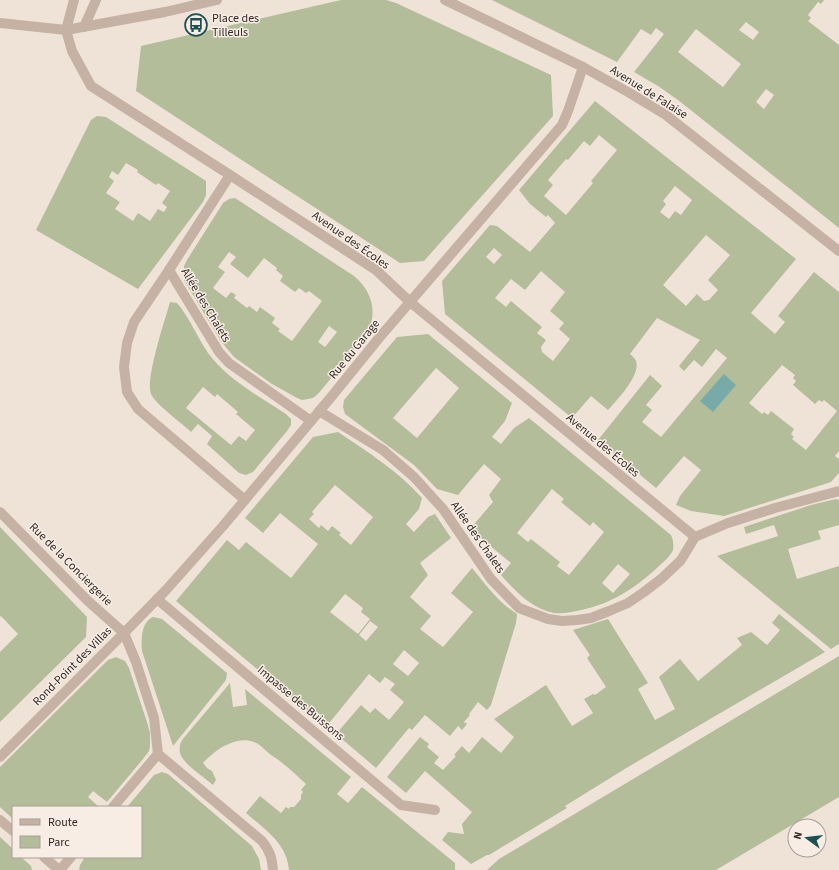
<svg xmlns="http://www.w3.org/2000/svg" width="839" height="870" font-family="'Source Sans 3',sans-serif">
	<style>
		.green { fill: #b3bd99; fill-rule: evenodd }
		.water { fill: #79aaaa }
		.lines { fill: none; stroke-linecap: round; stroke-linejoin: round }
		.minor { stroke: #c6b2a5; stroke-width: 10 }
		.tertiary { stroke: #c6b2a5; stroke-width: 10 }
		.labels { text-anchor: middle; stroke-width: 3; stroke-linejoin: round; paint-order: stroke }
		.poi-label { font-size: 12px; fill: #322926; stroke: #f7ede4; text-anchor: start }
		.street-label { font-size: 12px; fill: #322926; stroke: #f7ede4 }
	</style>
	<rect width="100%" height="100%" fill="#efe3d8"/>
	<g class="green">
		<polygon points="341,0 386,0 396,3 551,75 553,116 424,261 400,263 136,91 141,46"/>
		<path d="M 492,0 L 824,0 L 821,4 L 818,2 L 808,15 L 811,18 L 808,21 L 839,45 L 839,228 L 678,100 L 658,86 L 634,72 L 664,34 L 656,28 L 651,35 L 641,29 L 617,62 ZM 746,22 L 759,32 L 753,40 L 739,30 ZM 696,29 L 741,64 L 723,87 L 678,52 ZM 766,89 L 774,95 L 764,109 L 756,102 Z"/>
		<path d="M 595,101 L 796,259 L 751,313 L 775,334 L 785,322 L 778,316 L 814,272 L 839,292 L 839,451 L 835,456 L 839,459 L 839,473 L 831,482 L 724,516 L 691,511 L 676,505 L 680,496 L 701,470 L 684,456 L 656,488 L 598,440 L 650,375 L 662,386 L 646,405 L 652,410 L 642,422 L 661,437 L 727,358 L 716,349 L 702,367 L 694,360 L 684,371 L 679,366 L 700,340 L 657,318 L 630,354 C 632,356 635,358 636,361 C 641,375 617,400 608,410 L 591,396 L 572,418 L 445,314 L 442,281 L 490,225 L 497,226 L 530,252 L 555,223 L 548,215 L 546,217 L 530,204 L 519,190 ZM 599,135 L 617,150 L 591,181 L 593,183 L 566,215 L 544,196 L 553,185 L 548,180 L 566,159 L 568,160 L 584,141 L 590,146 ZM 675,186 L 692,200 L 681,215 L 675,211 L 669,219 L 660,212 L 666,204 L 663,201 ZM 706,235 L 730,255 L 708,280 L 718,290 L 709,300 L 704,301 L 697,294 L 686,306 L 663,285 ZM 494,248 L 502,255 L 494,264 L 486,257 ZM 541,271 L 565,292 L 550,311 L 564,323 L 559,329 L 570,339 L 553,361 L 542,352 L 541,347 L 546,340 L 537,333 L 542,327 L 511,301 L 506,307 L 495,298 L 511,279 L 525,290 ZM 782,365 L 795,375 L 793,378 L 796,381 L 793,385 L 815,404 L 819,400 L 822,402 L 824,400 L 837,411 L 806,450 L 792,439 L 794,437 L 791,434 L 794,429 L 771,411 L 768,415 L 764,412 L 762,414 L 749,403 Z"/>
		<path d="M 97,116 L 106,117 L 206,181 L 206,195 L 203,202 L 138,289 L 36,230 L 91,120 ZM 126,163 L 138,170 L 137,172 L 156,185 L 158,183 L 170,191 L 162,203 L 167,207 L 164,212 L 158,209 L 150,221 L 138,213 L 133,221 L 115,209 L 120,202 L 106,193 L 114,181 L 109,177 L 112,171 L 118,175 Z"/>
		<path d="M 235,198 L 354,276 C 371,290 378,311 368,331 C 364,339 357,346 351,353 C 340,367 329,381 318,394 L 313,398 L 308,399 L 302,400 L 297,398 L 272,384 L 234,357 L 220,340 L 184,280 L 184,266 L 187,260 L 223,203 L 229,199 ZM 229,252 L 236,257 L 230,264 L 248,278 L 264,258 L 277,268 L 276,270 L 283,276 L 280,281 L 295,292 L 299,288 L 306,293 L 309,291 L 322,301 L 292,341 L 278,331 L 280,329 L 272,323 L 275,318 L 260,307 L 257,312 L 249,306 L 247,308 L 234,298 L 236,295 L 231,292 L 226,298 L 213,288 L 225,272 L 218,267 ZM 329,326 L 337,332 L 325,347 L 318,342 Z"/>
		<path d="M 170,302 L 177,303 C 190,318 197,337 208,353 C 227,379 260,397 286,414 L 291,419 L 291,425 L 287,431 L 253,472 L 246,475 L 239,473 L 207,444 L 212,436 L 198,424 L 191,432 C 183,424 155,404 151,394 C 145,379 165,320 170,302 ZM 203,387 L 215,397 L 217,394 L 238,412 L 236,414 L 255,430 L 246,441 L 239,436 L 231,445 L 186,408 Z"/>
		<path d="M 428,334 L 512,403 L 505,421 L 492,437 L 501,444 L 514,428 L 529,418 L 671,535 C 673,539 674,545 673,550 C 670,557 663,562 657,568 C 635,588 611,604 581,610 C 572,612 564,614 554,613 C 532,609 515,591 501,575 L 511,563 L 470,529 L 493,502 L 489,495 L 501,479 L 484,464 L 458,495 L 437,489 L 414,465 L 345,414 L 343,407 L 344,400 L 397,337 ZM 436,368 L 459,388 L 417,438 L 393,418 ZM 552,489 L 564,499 L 561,502 L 590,526 L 593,522 L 604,532 L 569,575 L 557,566 L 560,562 L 531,539 L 528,542 L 517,533 ZM 618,564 L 630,574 L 613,593 L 602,583 Z"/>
		<path d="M 338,432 C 368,452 398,471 422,498 L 419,509 L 406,524 L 414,532 L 428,517 L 435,514 L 451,538 L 420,563 L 428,575 L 410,597 L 431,616 L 420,629 L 443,647 L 473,612 L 451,593 L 472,568 C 486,585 498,602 517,614 L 516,623 L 491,705 L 487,710 L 478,702 L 469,714 L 470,715 L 464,722 L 467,724 L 462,730 L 458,726 L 450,736 L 425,715 L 412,730 L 409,728 L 376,768 L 336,734 L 361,705 L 370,713 L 375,708 L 389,720 L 404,702 L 390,690 L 395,684 L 385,677 L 380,683 L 369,674 L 326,727 L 176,601 L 227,540 L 239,550 L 246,542 L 291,578 L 318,544 L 280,513 L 263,533 L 245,518 L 313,437 ZM 335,485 L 373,517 L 351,545 L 339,535 L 341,533 L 332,526 L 328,531 L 321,525 L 319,528 L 309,519 L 314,514 L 312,512 ZM 345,594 L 363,608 L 361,612 L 370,619 L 358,634 L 330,612 ZM 370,621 L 378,627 L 366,641 L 359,635 ZM 404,650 L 419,663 L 408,676 L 393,664 Z"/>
		<polygon points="836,499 839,500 839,525 818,531 821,539 788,549 797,579 839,566 839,644 831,649 717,556 778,536 774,525 746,534 744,527 811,505"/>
		<polygon points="0,527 87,617 86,637 0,722 0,652 18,634 1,616 0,617"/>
		<polygon points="779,614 825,652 628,767 565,806 567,808 489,855 487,855 471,864 442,840 448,832 464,834 462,824 472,812 425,771 406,793 387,777 420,737 429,744 427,747 439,757 434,763 443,770 456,756 454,755 462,746 469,753 482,737 501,753 514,737 494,719 546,685 572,726 593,713 584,699 593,694 595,695 606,687 587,658 590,655 573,630 608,619 648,683 638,689 655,720 675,709 659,677 680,659 698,681 742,645 737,638 751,632 767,645 780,630 772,623"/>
		<path d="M 153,617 L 162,619 L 227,673 L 226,680 L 173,746 L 142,651 C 141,640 141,622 153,617 Z"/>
		<polygon points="839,656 839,797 716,870 487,870 499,859"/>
		<polygon points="116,657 125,661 129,668 147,722 150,733 150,746 149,751 143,759 107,802 93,791 88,797 99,807 13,807 13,819 0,807 0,767 108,660"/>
		<path d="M 230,683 L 233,707 L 247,705 L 245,689 L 351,777 L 337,794 L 348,803 L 362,787 L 455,863 L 455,870 L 289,870 C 287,843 264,829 246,813 L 260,796 L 281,813 L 286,807 L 289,809 L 290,807 L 294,807 L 301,799 L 301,795 L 303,792 L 301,790 L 306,784 C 296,775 285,764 274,757 C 267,753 262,745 254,742 C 236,735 215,750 203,763 L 207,768 L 212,771 L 216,780 L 213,785 C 204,777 182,763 180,753 C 179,748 180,744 182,740 Z"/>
		<polygon points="162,772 168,774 252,846 259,859 261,870 79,870 80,865 85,857 141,857 141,807 127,807 154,775"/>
		<polygon points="0,837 13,849 13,857 21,857 31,866 32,870 0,870"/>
	</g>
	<polygon class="water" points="724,374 736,385 713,412 700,401"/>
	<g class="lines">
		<g class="minor">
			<polyline points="74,0 66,30 72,51 91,86 230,175 376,270 410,302 695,537"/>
			<polyline points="84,27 96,0"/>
			<polyline points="230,175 169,270 219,352 229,363 311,421"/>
			<polyline points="169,270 134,322 127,343 124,367 127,392 138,409 245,500"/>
			<polyline points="319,411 383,450 414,477 443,509 491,579 519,608 548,619 562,621 577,620 591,618 609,611 628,603 644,592 661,579 681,560 695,537 728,523 775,508 839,491"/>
			<polyline points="0,512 88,601 124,633 166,590 223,526 332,396 379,338 562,125 568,111 583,67"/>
			<polyline points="157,599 401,805 435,810"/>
			<path d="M 0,757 L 124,633 L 136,662 L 154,718 L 158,754 L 262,841 C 270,851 272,858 273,870"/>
			<polyline points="113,807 158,754"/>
			<polyline points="0,820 13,831"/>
			<polyline points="44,857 59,870"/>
			<polyline points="60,870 71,857"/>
		</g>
		<g class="tertiary">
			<polyline points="445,0 583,67 628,92 666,115 839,251"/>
			<polyline points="0,23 66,30 165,12 217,0"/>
		</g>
	</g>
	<defs>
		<g id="bus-ring" transform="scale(1.15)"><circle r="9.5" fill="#f7ede4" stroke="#1e5051" stroke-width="1.5"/><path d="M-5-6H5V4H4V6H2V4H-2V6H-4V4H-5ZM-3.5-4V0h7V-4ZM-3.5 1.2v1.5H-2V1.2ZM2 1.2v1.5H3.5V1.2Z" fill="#1e5051"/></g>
	</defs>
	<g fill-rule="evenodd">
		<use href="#bus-ring" x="196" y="25"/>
	</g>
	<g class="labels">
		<g class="poi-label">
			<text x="212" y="22">Place des<tspan x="212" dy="14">Tilleuls</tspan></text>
		</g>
		<g class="street-label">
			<text transform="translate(649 92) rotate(32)" y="4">Avenue de Falaise</text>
			<text transform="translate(351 240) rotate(35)" y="4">Avenue des Écoles</text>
			<text transform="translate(206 305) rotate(59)" y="4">Allée des Chalets</text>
			<text transform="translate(354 349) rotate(-51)" y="4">Rue du Garage</text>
			<text transform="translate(603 445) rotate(40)" y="4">Avenue des Écoles</text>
			<text transform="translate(478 537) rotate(55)" y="4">Allée des Chalets</text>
			<text transform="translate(71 564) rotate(45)" y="4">Rue de la Conciergerie</text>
			<text transform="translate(72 666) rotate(-45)" y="4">Rond-Point des Villas</text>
			<text transform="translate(301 703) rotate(40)" y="4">Impasse des Buissons</text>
		</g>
	</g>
	<rect x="12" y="806" width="130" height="52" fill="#f7ede4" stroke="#a89f98"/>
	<rect x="20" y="819" width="20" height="6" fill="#c6b2a5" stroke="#a89f98"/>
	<text x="48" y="826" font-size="12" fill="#322926">Route</text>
	<rect x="20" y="836" width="20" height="12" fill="#b3bd99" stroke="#a89f98"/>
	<text x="48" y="846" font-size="12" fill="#322926">Parc</text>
	<g transform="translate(807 838) rotate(285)"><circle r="19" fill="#f7ede4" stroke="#a89f98"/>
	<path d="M0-3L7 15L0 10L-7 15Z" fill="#1e5051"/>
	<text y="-6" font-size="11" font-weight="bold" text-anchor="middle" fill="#322926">N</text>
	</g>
</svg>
